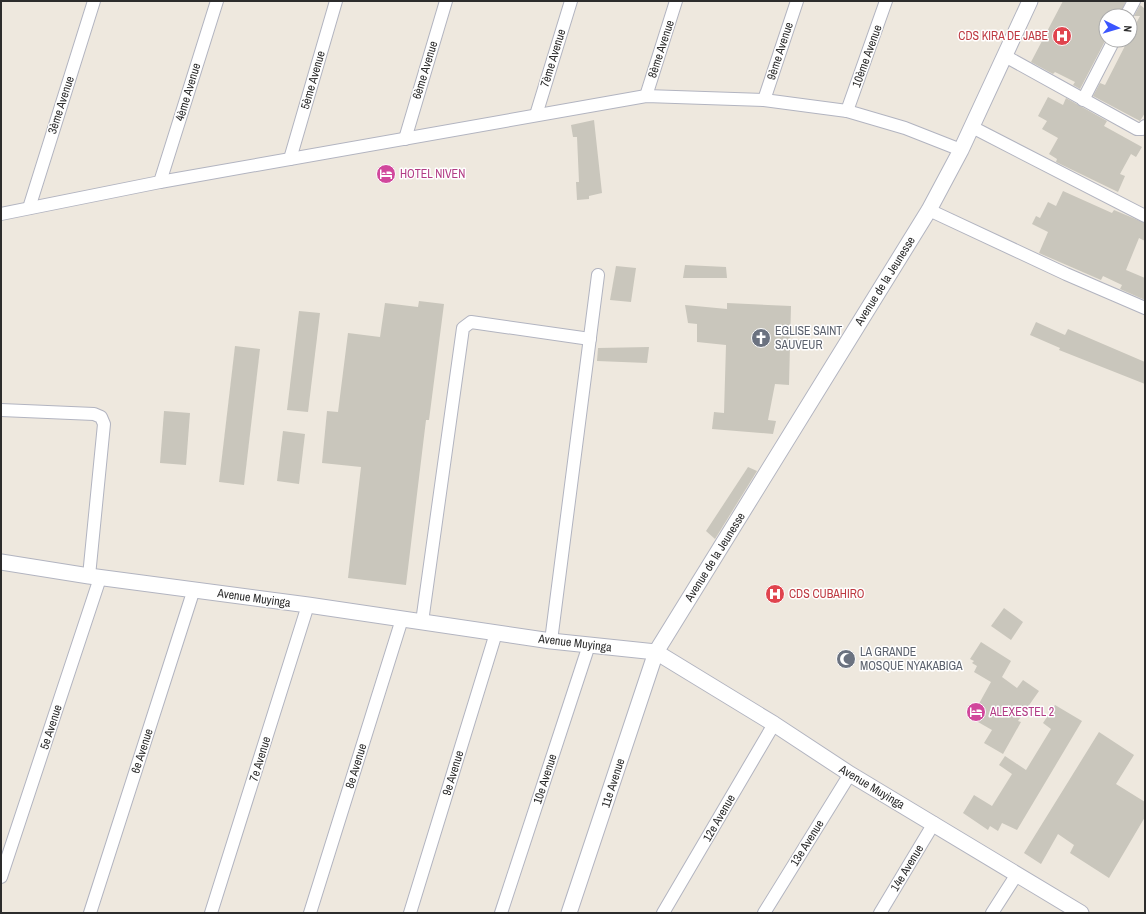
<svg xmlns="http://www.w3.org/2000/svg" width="1146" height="914" font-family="'Archivo Narrow',sans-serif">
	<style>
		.building { fill: #c9c6bc }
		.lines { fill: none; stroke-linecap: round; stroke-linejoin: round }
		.minor-casing { stroke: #b2b4c0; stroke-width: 14 }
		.tertiary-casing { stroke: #b2b4c0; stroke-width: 17 }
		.minor { stroke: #fff; stroke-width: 12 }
		.tertiary { stroke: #fff; stroke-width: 15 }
		.labels { text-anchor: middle; stroke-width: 3; stroke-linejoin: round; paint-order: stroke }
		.health-label { font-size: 12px; fill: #be3a42; stroke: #fff; text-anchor: end }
		.street-label { font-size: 12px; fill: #2c2c2c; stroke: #fff }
		.hotel-label { font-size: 12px; fill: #b23c85; stroke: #fff; text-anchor: start }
		.worship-label { font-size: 12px; fill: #5b616d; stroke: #fff; text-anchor: start }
	</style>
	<rect width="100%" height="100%" fill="#eee8de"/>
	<g class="building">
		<polygon points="1063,1 1126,1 1119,16 1106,16 1106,39 1080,89 1073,85 1075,82 1055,72 1053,74 1031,62"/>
		<polygon points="1140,5 1144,8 1145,6 1145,113 1140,121 1093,96 1100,83 1105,85 1128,40 1130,40 1130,35 1140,16 1134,16"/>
		<polygon points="1048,97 1063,105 1066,98 1107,121 1104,126 1142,147 1136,157 1131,154 1120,174 1125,176 1118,192 1056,162 1057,159 1049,154 1058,138 1042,129 1047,121 1038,116"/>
		<polygon points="594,120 602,193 589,196 589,199 577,200 576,182 579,182 577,137 573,137 571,125"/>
		<polygon points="1063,191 1112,213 1114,210 1145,223 1145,241 1139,238 1126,270 1145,278 1145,300 1120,289 1122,285 1103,276 1101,280 1039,253 1048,232 1032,224 1036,216 1040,218 1048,202 1056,206"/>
		<polygon points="685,265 726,267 727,278 683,278"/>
		<polygon points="616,266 636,268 631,302 610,300"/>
		<polygon points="419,301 444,304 429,420 426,420 406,585 348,578 361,467 322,463 327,411 338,412 348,333 380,337 385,303 418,307"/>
		<polygon points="727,303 791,306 789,385 775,384 768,420 776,421 773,434 712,429 714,412 724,413 726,345 697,342 697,324 688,323 685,305 727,309"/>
		<polygon points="299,311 320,313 308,412 287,410"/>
		<polygon points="1036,322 1065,335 1068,329 1145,362 1145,384 1059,350 1060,348 1030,335"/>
		<polygon points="235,346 260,349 244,485 219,482"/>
		<polygon points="649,347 647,363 597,361 598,348"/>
		<polygon points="164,411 190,413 186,465 160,463"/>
		<polygon points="283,431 305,434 299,484 277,481"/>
		<polygon points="748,467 757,471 715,539 706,531"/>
		<polygon points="1004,608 1023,622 1011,640 991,626"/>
		<polygon points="981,642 1011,661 1002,677 1017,688 1023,680 1039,691 1018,721 1021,722 1003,754 984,743 992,730 971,718 991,682 974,672 977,666 972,663 974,661 970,659"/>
		<polygon points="1055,705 1082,721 1017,830 1002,823 998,831 990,826 988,830 963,813 974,795 992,806 1012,774 999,765 1005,756 1026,770 1051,729 1043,723"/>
		<polygon points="1099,732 1134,755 1116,784 1145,802 1145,817 1109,878 1070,853 1074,845 1058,834 1041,864 1024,853"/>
	</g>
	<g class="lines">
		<g class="minor-casing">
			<g id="minor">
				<polyline points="1126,16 1134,1"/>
				<polyline points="1005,56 1137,129 1142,129 1145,126"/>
				<polyline points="646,96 676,1"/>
				<polyline points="764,100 797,1"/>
				<polyline points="1083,100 1114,40"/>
				<polyline points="847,111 886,1"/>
				<polyline points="536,115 571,1"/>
				<polyline points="972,127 1145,216"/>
				<polyline points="405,139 446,1"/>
				<polyline points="290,159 336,1"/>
				<polyline points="160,182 217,1"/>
				<polyline points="29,208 94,1"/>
				<polyline points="929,210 1066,274 1145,308"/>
				<polyline points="1,214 160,182 646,96 764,100 847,111 905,128 961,150"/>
				<polyline points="1,410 94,414 101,417 104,424 89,576"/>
				<polyline points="422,622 463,328 471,322 590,339"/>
				<polyline points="551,641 598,275"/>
				<polyline points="1,877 100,578"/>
				<polyline points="90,913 194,589"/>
				<polyline points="211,913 308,605"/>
				<polyline points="310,913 402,619"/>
				<polyline points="410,913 496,633"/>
				<polyline points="501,913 589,645"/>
				<polyline points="663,913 774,724"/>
				<polyline points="764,913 850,774"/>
				<polyline points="880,913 934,823"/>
				<polyline points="992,913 1017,874"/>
			</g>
		</g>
		<g class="tertiary-casing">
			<g id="tertiary">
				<polyline points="1,562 89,576 308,605 551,641 656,652 774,724 850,774 1081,913"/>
				<polyline points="569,913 656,652 929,210 961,150 1030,1"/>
			</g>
		</g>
		<use href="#minor" class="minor"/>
		<use href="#tertiary" class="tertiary"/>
	</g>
	<defs>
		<g id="hospital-disc" transform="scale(1)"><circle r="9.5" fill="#e0444e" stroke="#fff"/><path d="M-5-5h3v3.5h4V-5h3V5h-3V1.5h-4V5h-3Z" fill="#fff"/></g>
		<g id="hotel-disc" transform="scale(1)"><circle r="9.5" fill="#d1479c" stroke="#fff"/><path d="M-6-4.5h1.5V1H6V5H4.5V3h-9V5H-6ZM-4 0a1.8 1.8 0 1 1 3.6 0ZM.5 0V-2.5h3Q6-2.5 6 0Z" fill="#fff"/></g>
		<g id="church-disc" transform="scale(1)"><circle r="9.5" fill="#6b7280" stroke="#fff"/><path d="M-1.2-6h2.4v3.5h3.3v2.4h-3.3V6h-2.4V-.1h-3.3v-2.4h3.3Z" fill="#fff"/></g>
		<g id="mosque-disc" transform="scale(1)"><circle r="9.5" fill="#6b7280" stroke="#fff"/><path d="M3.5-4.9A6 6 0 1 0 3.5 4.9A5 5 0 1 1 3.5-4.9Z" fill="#fff"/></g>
	</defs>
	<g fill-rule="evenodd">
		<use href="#hospital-disc" x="1062" y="36"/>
		<use href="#hotel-disc" x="386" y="174"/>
		<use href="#church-disc" x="761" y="338"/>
		<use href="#hospital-disc" x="775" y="594"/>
		<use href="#mosque-disc" x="846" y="659"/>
		<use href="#hotel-disc" x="976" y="712"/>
	</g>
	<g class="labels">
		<g class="health-label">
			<text x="1048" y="40">CDS KIRA DE JABE</text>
			<text x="789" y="598" text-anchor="start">CDS CUBAHIRO</text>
		</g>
		<g class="street-label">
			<text transform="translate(661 49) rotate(-72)" y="4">8ème Avenue</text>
			<text transform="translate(780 51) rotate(-72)" y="4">9ème Avenue</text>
			<text transform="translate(867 56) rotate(-70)" y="4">10ème Avenue</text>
			<text transform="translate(553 58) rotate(-73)" y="4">7ème Avenue</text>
			<text transform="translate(425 70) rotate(-73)" y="4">6ème Avenue</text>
			<text transform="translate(313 80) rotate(-74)" y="4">5ème Avenue</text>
			<text transform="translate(188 92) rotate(-73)" y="4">4ème Avenue</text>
			<text transform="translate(61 105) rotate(-72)" y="4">3ème Avenue</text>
			<text transform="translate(885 281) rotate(-58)" y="4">Avenue de la Jeunesse</text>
			<text transform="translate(715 557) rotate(-58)" y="4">Avenue de la Jeunesse</text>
			<text transform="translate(254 598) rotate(8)" y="4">Avenue Muyinga</text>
			<text transform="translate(575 643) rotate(7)" y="4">Avenue Muyinga</text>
			<text transform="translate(51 727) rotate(-72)" y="4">5e Avenue</text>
			<text transform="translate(142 751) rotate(-72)" y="4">6e Avenue</text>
			<text transform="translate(260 759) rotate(-73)" y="4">7e Avenue</text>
			<text transform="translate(356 766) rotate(-73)" y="4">8e Avenue</text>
			<text transform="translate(453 773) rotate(-73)" y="4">9e Avenue</text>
			<text transform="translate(545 779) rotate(-72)" y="4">10e Avenue</text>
			<text transform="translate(613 783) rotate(-72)" y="4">11e Avenue</text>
			<text transform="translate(872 787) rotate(31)" y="4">Avenue Muyinga</text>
			<text transform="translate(719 818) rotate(-60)" y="4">12e Avenue</text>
			<text transform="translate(807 843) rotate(-58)" y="4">13e Avenue</text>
			<text transform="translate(907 868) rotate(-59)" y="4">14e Avenue</text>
		</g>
		<g class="hotel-label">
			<text x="400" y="178">HOTEL NIVEN</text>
			<text x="990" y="716">ALEXESTEL 2</text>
		</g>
		<g class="worship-label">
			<text x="775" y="335">EGLISE SAINT<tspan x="775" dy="14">SAUVEUR</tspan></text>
			<text x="860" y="656">LA GRANDE<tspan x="860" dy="14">MOSQUE NYAKABIGA</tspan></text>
		</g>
	</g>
	<rect width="1146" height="914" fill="none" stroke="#2c2c2c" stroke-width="4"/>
	<g transform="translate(1118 28) rotate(95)"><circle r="19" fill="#ffffff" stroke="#ababab"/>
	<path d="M0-3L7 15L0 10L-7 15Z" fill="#3a55ff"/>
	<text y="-6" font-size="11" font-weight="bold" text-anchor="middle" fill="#2c2c2c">N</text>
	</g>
</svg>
